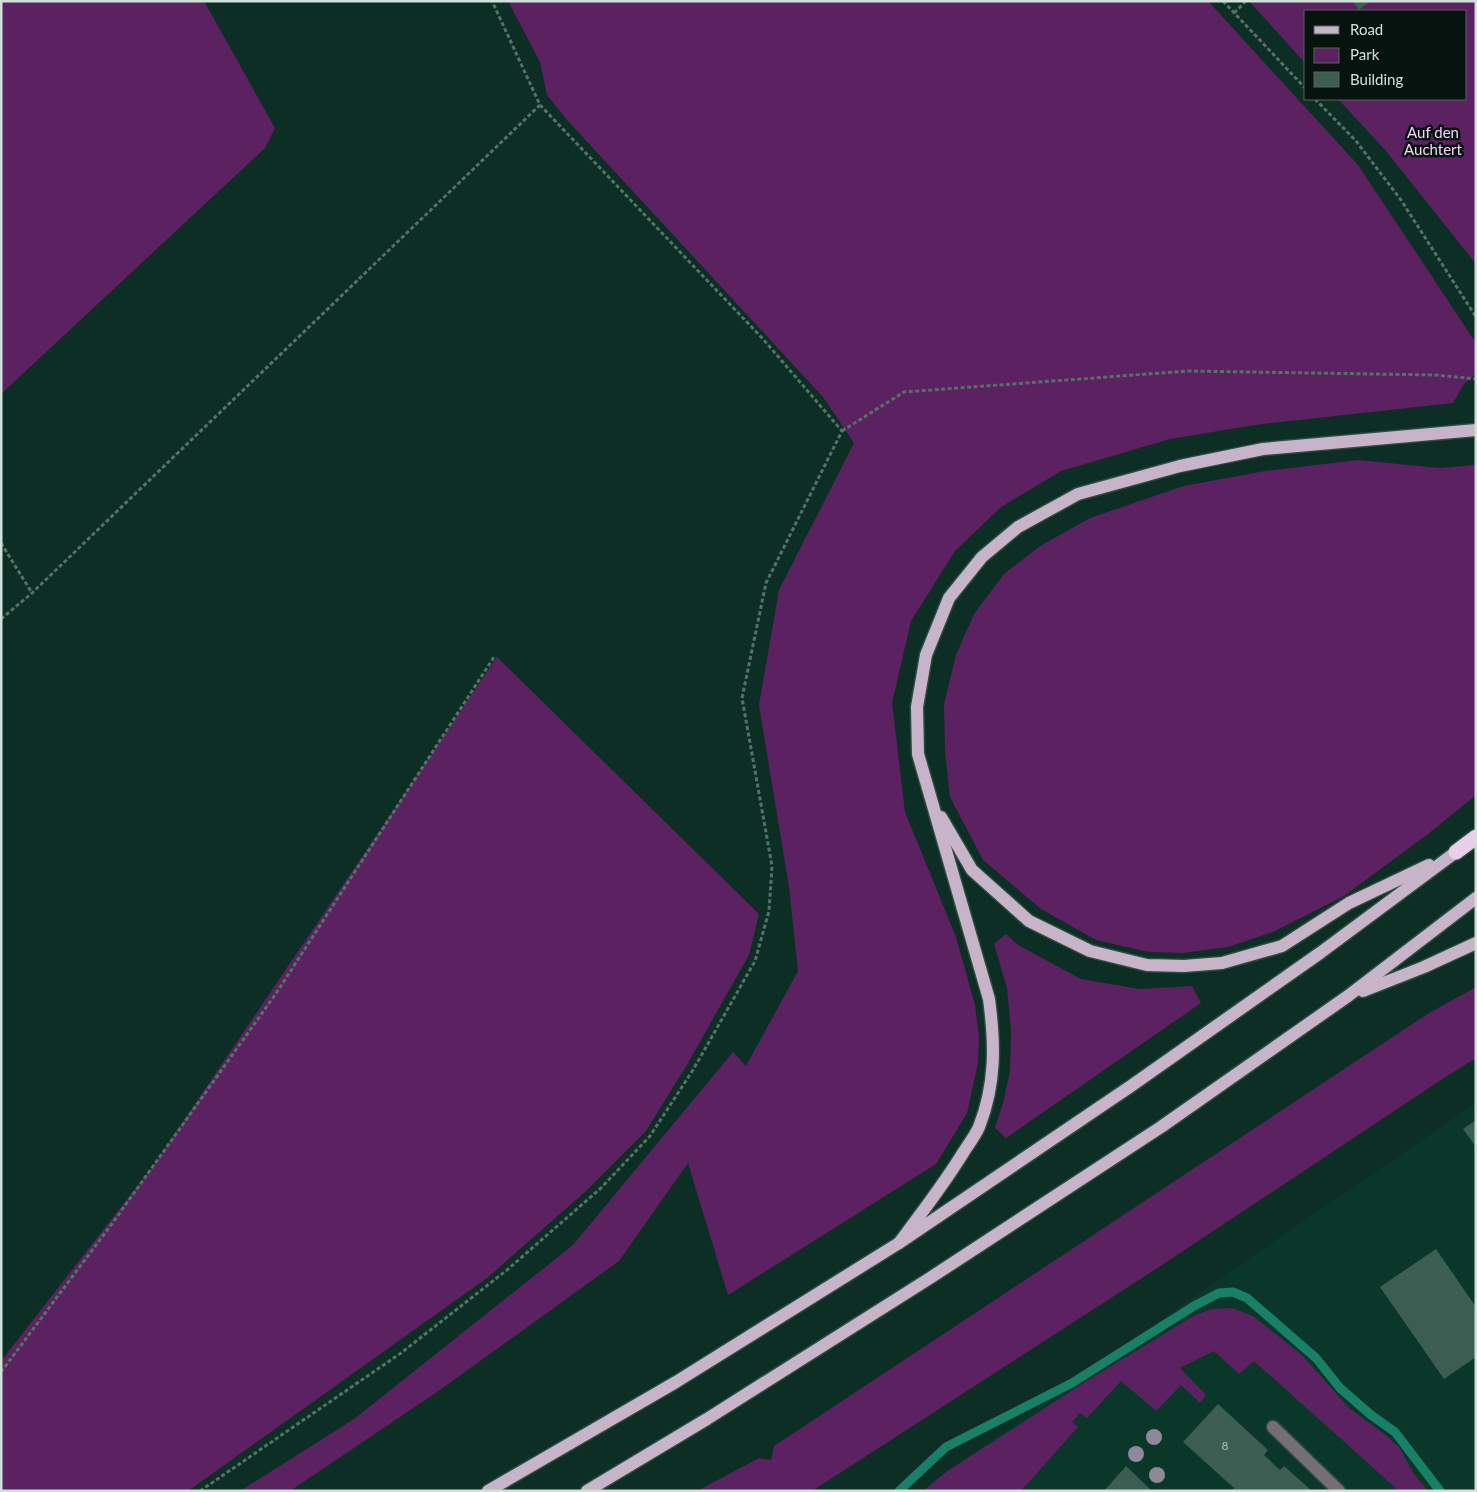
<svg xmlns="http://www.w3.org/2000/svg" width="1477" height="1492" font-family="Lato,sans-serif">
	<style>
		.built { fill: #0a372a }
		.green { fill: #5c2160 }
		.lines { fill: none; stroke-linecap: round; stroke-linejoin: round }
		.stream { stroke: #188066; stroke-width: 9 }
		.building { fill: #3c5d52 }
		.minor-casing { stroke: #2c4b41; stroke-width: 15 }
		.major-casing { stroke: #2c4b41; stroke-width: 15 }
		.highway-casing { stroke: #2c4b41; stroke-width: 18 }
		.path { stroke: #557168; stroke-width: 3; stroke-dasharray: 4 2.5; stroke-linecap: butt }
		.minor { stroke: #776d77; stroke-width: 12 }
		.major { stroke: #c8b4c8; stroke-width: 12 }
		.highway { stroke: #e8d0e8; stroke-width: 15 }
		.tree { fill: #8e8999 }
		.labels { text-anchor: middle; stroke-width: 5; stroke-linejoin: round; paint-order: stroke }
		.number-label { font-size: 12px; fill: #aac0b8 }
		.park-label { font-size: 15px; fill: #f7d3f8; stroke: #06130f }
	</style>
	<rect width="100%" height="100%" fill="#0d2e24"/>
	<polygon class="built" points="1476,1103 1476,1491 924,1491 931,1483 1219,1279"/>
	<g class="green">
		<polygon points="1,1 204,1 275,128 265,148 1,394"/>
		<polygon points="508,1 1208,1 1358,165 1476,343 1476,374 1464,384 1453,403 1255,425 1170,439 1061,471 1001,507 955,551 911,621 892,703 905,812 956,937 975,1005 979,1037 978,1063 967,1113 936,1164 728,1295 688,1163 619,1261 437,1392 290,1491 240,1491 354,1419 573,1245 733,1052 746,1066 798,971 789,887 759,705 779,590 854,443 823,397 567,120 547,95 540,62"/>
		<polygon points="1249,1 1476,1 1476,264 1386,151 1338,99 1466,99 1466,11 1306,11 1306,64"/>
		<polygon points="1358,460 1440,468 1476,465 1476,795 1428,834 1344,896 1273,932 1228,947 1182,953 1149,952 1096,940 1041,909 983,860 950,797 945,752 944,704 956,655 974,614 1004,574 1040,546 1090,518 1184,486 1265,471"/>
		<polygon points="497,657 759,914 749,955 688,1063 646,1131 585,1192 487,1278 188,1491 1,1491 1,1361 153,1166"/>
		<polygon points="1006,934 1018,945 1081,979 1139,989 1192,986 1201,1003 1006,1138 995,1128 1003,1103 1010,1071 1011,1030 1007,988 994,944"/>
		<polygon points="1476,987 1476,1058 1447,1076 1159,1267 812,1491 697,1491 759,1458 771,1460 774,1446 1429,1013"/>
		<polygon points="1232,1308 1253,1316 1302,1355 1350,1409 1382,1432 1399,1447 1414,1474 1428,1491 1399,1491 1254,1361 1239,1374 1214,1351 1180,1368 1206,1395 1200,1403 1181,1385 1156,1411 1121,1381 1087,1418 1080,1413 1072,1422 1078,1427 1021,1491 923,1491 946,1472 1085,1382 1193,1316 1211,1309"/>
	</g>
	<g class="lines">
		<polyline class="stream" points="899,1491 946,1447 1072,1383 1194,1306 1219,1293 1233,1292 1247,1298 1316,1358 1340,1388 1371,1415 1395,1432 1440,1491"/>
	</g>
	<g class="building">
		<polygon points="1352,1 1371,1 1359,10"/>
		<polygon points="1476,1120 1476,1147 1463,1129"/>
		<polygon points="1436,1249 1476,1307 1476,1357 1444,1379 1380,1287"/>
		<polygon points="1218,1404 1268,1450 1264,1455 1280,1470 1284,1466 1312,1491 1231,1491 1234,1488 1183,1442"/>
		<polygon points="1126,1466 1152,1491 1104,1491"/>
	</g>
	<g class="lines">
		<g class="minor-casing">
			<polyline id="minor" points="1273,1427 1339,1491"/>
		</g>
		<g class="major-casing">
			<g id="major">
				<polyline points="941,817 972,870 1029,921 1090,951 1147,965 1184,966 1222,963 1282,946 1349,903 1429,865"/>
				<polyline points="1363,991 1424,967 1476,943"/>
				<path d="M 899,1243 C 921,1214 944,1184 963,1153 C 968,1145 975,1136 979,1127 C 996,1084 995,1044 989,999 L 918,754 L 917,707 L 926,655 L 949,598 L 982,557 L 1018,527 L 1078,494 L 1180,466 L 1263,449 L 1476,430"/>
				<polyline points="488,1491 676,1382 899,1243 1131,1086 1320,953 1456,852"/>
				<polyline points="587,1491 707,1419 930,1278 1161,1127 1348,996 1476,898"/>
			</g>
		</g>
		<g class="highway-casing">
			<polyline id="highway" points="1456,852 1476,837"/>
		</g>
		<g class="path">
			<polyline points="1223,1 1306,89"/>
			<polyline points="1234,13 1246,1"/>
			<polyline points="1315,99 1356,141 1401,200 1476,317"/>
			<polyline points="842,431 904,392 1188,371 1436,375 1476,379"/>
			<polyline points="1,543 32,593"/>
			<polyline points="1,619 32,593 540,105"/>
			<polyline points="1,1372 114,1221 275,995 494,657"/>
			<polyline points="200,1491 401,1353 507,1270 601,1188 650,1136 693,1070 755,961 769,911 772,866 742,698 766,583 842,431 763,339 540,105 492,1"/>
		</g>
		<use href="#minor" class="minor"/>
		<use href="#major" class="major"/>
		<use href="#highway" class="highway"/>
	</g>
	<g class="tree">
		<circle cx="1154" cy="1437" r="8"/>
		<circle cx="1136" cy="1454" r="8"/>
		<circle cx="1157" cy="1475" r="8"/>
	</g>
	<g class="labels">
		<g class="number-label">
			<text x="1225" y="1450">8</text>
		</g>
		<g class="park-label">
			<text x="1433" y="138">Auf den<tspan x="1433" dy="17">Auchtert</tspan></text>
		</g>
	</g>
	<rect width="1477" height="1492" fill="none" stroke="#cfe1da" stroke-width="5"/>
	<rect x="1304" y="10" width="162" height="90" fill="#06130f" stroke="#566560"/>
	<rect x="1314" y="26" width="25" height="8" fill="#c8b4c8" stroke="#566560"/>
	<text x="1350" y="35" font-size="15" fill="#cfe1da">Road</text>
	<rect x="1314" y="48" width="25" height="15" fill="#5c2160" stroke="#566560"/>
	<text x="1350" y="60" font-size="15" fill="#cfe1da">Park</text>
	<rect x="1314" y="72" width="25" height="15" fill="#3c5d52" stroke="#566560"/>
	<text x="1350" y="85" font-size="15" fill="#cfe1da">Building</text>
</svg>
